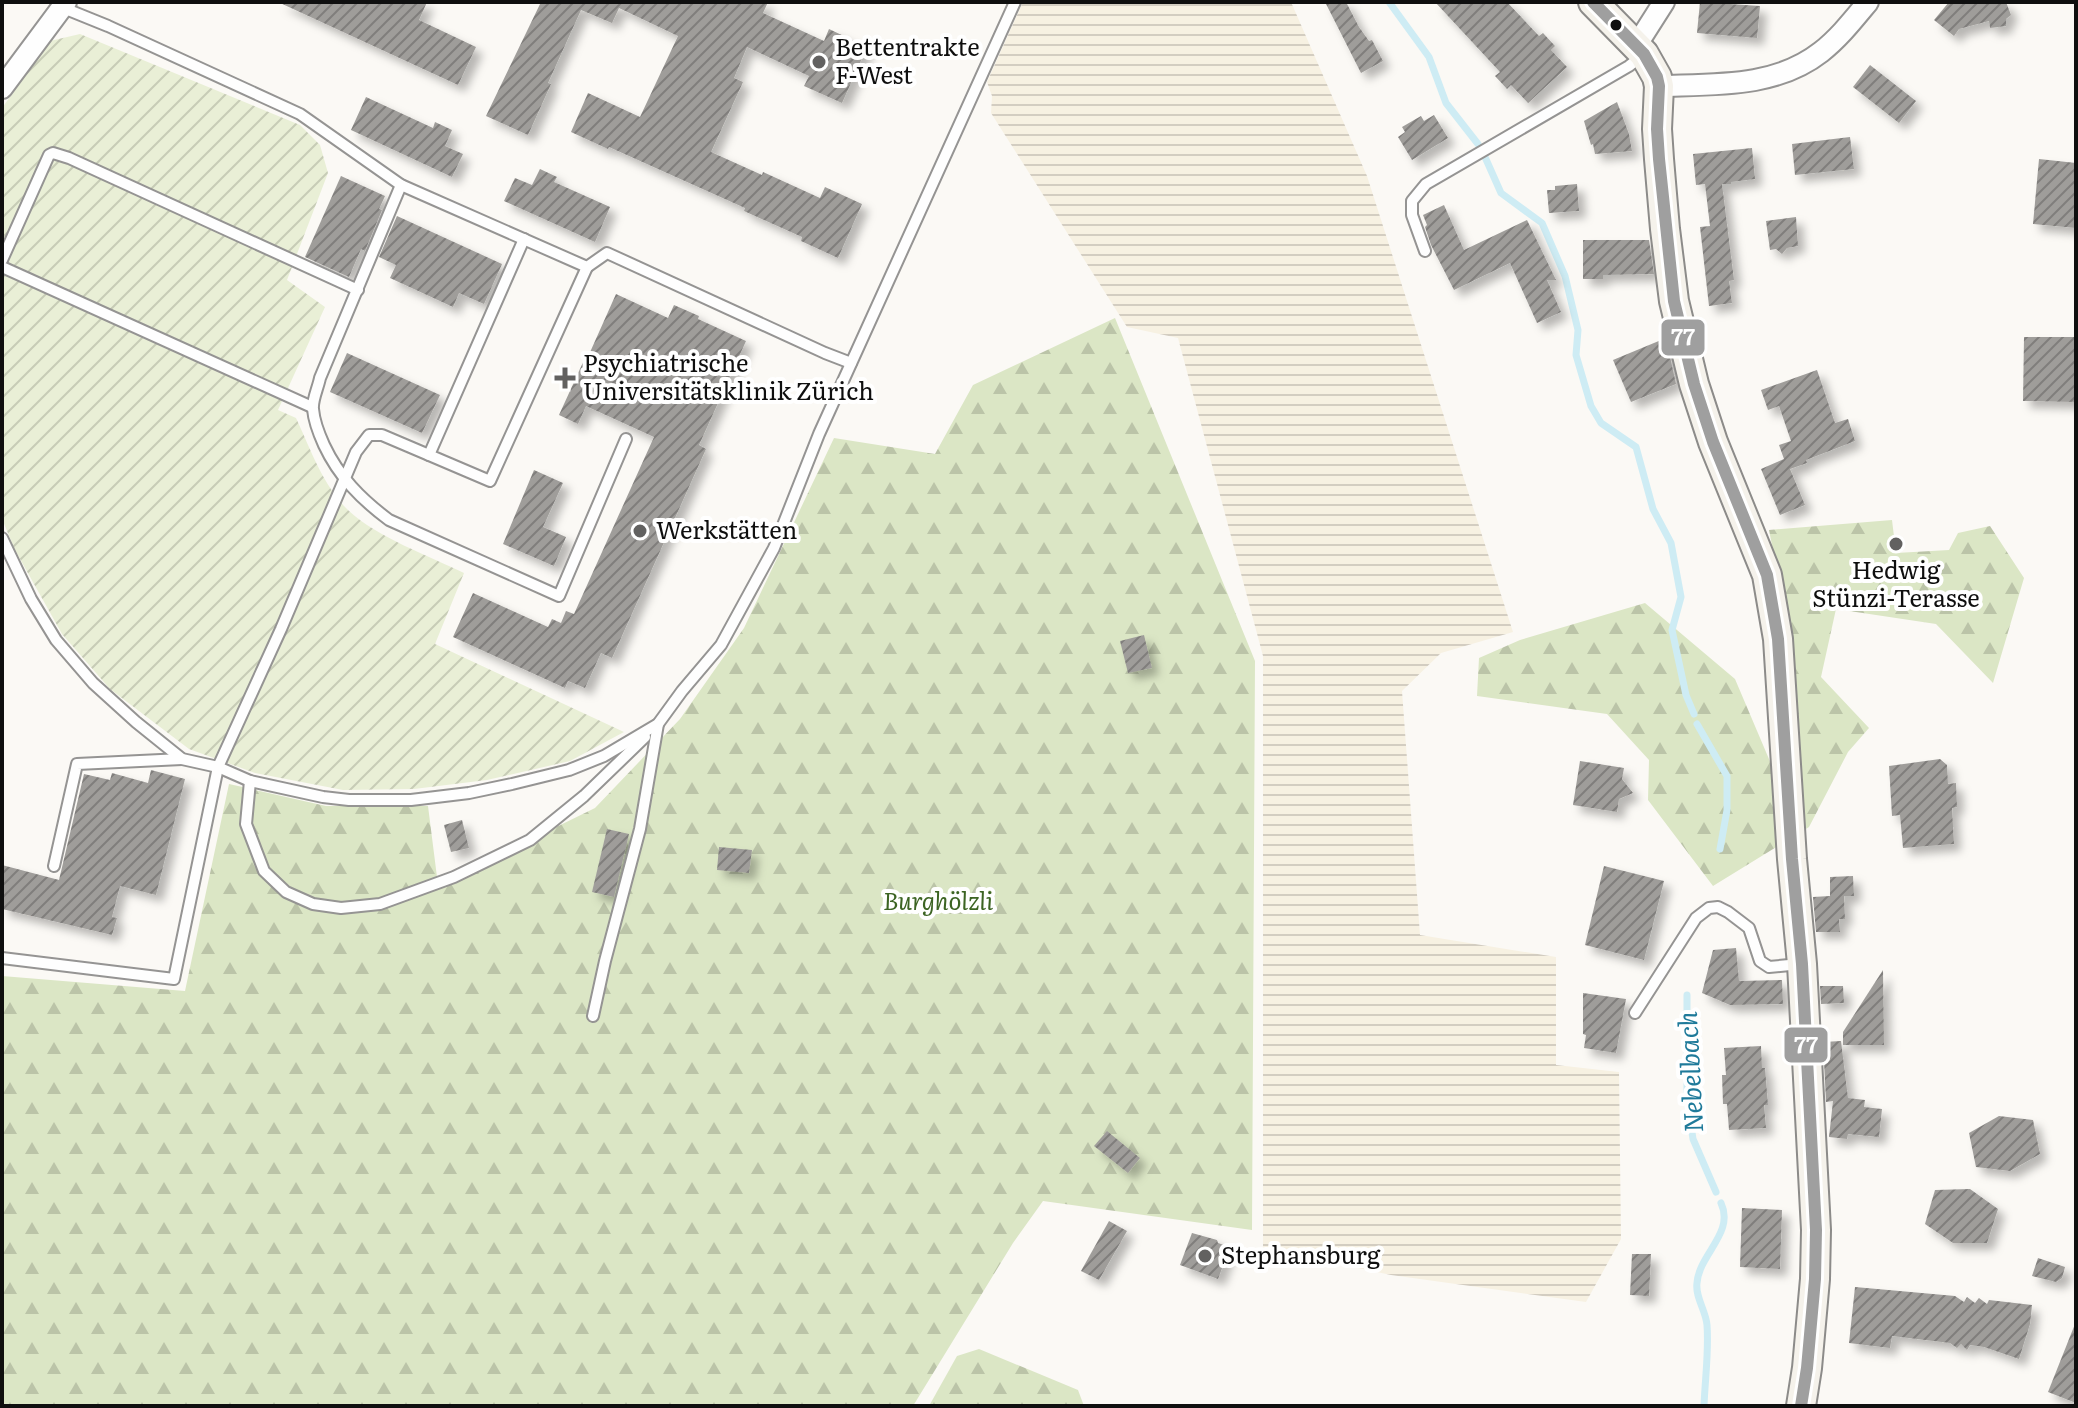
<svg xmlns="http://www.w3.org/2000/svg" width="2078" height="1408" font-family="Literata,serif">
	<style>
		.farmland { fill: url(#farmland-rules) }
		.forest { fill: url(#forest-firs) }
		.garden { fill: url(#garden-furrows) }
		.lines { fill: none; stroke-linecap: round; stroke-linejoin: round }
		.stream { stroke: #ceecf4; stroke-width: 7 }
		.building { fill: url(#building-hatch); filter: url(#shadow) }
		.lane-casing { stroke: #959493; stroke-width: 14 }
		.street-casing { stroke: #959493; stroke-width: 24 }
		.secondary-casing { stroke: #8c8b89; stroke-width: 32 }
		.lane { stroke: #fefefe; stroke-width: 10 }
		.street { stroke: #fefefe; stroke-width: 20 }
		.secondary { stroke: #f5f2eb; stroke-width: 28 }
		.bus-1-casing { stroke: #fff; stroke-width: 18 }
		.bus-1 { stroke: #9f9f9f; stroke-width: 12 }
		.bus-dot { fill: #0f0f0f; stroke: #fff; stroke-width: 3 }
		.poi-dot { fill: #626160; stroke: #fff; stroke-width: 3 }
		.labels { text-anchor: middle; stroke-width: 8; stroke-linejoin: round; paint-order: stroke }
		.poi-label { font-size: 24px; fill: #0f0f0f; stroke: #fff; text-anchor: start }
		.park-label { font-size: 24px; font-style: italic; fill: #3c6423; stroke: #fff }
		.water-label { font-size: 26px; font-style: italic; fill: #1f7a9a; stroke: #fff }
		.line-badge { stroke: #fff; stroke-width: 3 }
		.badge-label { font-size: 22px; text-anchor: middle; font-weight: bold; fill: #fff }
	</style>
	<defs>
		<pattern id="farmland-rules" width="6" height="5" patternUnits="userSpaceOnUse" patternTransform="scale(2)"><rect width="6" height="5" fill="#f7f1e2"/><path d="M0 2.5h6" fill="none" stroke="#d3cdc1"/></pattern>
		<pattern id="forest-firs" width="22" height="20" patternUnits="userSpaceOnUse" patternTransform="scale(2)"><rect width="22" height="20" fill="#dbe6c5"/><path d="M5 1l3.5 6h-7zM16 11l3.5 6h-7z" fill="#bbc4a8"/></pattern>
		<pattern id="garden-furrows" width="10" height="10" patternUnits="userSpaceOnUse" patternTransform="scale(2)"><rect width="10" height="10" fill="#e9efd6"/><path d="M-1 1l2-2M0 10L10 0M9 11l2-2" fill="none" stroke="#c7ccb6"/></pattern>
		<pattern id="building-hatch" width="6" height="6" patternUnits="userSpaceOnUse" patternTransform="scale(2)"><rect width="6" height="6" fill="#9f9d9a"/><path d="M-1 1l2-2M0 6l6-6M5 7l2-2" fill="none" stroke="#807e7c"/></pattern>
		<filter id="shadow"><feDropShadow dx="7" dy="7" stdDeviation="4" flood-color="#0004"/></filter>
	</defs>
	<rect width="100%" height="100%" fill="#fbf9f5"/>
	<polygon class="farmland" points="1023,2 1291,2 1367,176 1513,632 1441,653 1402,691 1420,935 1556,957 1556,1065 1619,1072 1621,1239 1586,1302 1391,1275 1263,1248 1263,656 1178,338 1127,327 991,113 992,96 987,82"/>
	<g class="forest">
		<polygon points="1115,318 1255,661 1252,1230 1043,1201 1013,1243 913,1406 5,1406 2,1404 2,976 185,991 229,784 326,806 428,806 438,885 595,808 680,719 744,628 834,438 935,454 973,385"/>
		<polygon points="1892,520 1896,553 1949,550 1958,533 1990,526 2024,578 1993,683 1936,624 1836,609 1821,677 1869,728 1848,752 1809,827 1713,886 1648,800 1649,760 1607,714 1477,696 1479,658 1520,640 1645,603 1735,679 1797,825 1791,640 1769,530"/>
		<polygon points="979,1349 1078,1390 1084,1406 929,1406 957,1356"/>
	</g>
	<path class="garden" d="M 80,34 L 300,125 L 320,145 L 328,173 L 287,280 L 325,307 L 278,410 L 296,418 C 311,450 323,486 349,511 C 377,537 429,556 464,573 L 435,644 L 624,732 L 570,761 L 487,780 L 414,789 L 343,790 L 255,773 L 189,749 L 110,689 L 62,634 L 15,550 L 2,519 L 2,108 L 50,41 Z"/>
	<g class="lines">
		<g class="stream">
			<polyline points="1389,2 1429,57 1446,103 1478,144"/>
			<polyline points="1485,157 1501,193 1542,223 1565,276 1578,330 1576,355 1591,406 1601,423 1636,447 1653,509 1671,543 1681,597 1672,630 1686,695 1694,714"/>
			<polyline points="1697,724 1727,776 1727,810 1720,849"/>
			<polyline points="1687,995 1687,1099 1693,1139 1716,1192"/>
			<path d="M 1704,1406 C 1705,1379 1709,1351 1707,1325 C 1706,1311 1695,1297 1697,1283 C 1699,1254 1735,1233 1721,1203"/>
		</g>
	</g>
	<g class="building">
		<polygon points="278,2 427,2 419,20 476,47 458,85"/>
		<polygon points="541,2 768,2 763,13 824,41 829,29 867,47 842,103 804,86 809,76 747,47 734,78 743,82 711,152 762,175 763,172 820,198 825,187 862,204 838,258 801,241 802,237 744,211 745,208 609,147 608,149 571,132 588,93 640,117 678,36 619,8 612,23 581,10 548,83 551,84 528,135 486,116"/>
		<polygon points="1325,2 1346,2 1359,27 1369,41 1372,40 1383,61 1361,73"/>
		<polygon points="1435,2 1507,2 1539,36 1543,33 1555,46 1551,50 1567,67 1528,103 1511,85 1507,89 1495,76 1500,72"/>
		<polygon points="1700,2 1760,6 1757,38 1697,33"/>
		<polygon points="1949,2 2006,2 2011,15 2006,19 2006,26 1990,28 1989,21 1959,29 1954,36 1934,20"/>
		<polygon points="1870,65 1916,101 1899,123 1853,87"/>
		<polygon points="366,97 433,128 435,122 452,130 445,146 463,154 452,177 351,130"/>
		<polygon points="1617,102 1629,134 1632,151 1595,154 1593,144 1591,145 1584,121"/>
		<polygon points="1434,115 1448,138 1412,160 1398,137 1405,132 1402,127 1421,116 1424,121"/>
		<polygon points="1850,137 1854,169 1795,175 1792,144"/>
		<polygon points="1752,148 1755,179 1731,182 1731,184 1722,184 1734,280 1729,281 1732,303 1709,306 1700,227 1710,226 1705,184 1696,185 1693,154"/>
		<polygon points="2039,159 2076,163 2076,228 2033,224"/>
		<polygon points="540,169 557,177 554,182 610,207 595,242 504,201 515,178 532,185"/>
		<polygon points="341,176 385,196 379,209 382,210 365,251 361,249 349,277 305,257"/>
		<polygon points="1577,184 1579,211 1549,213 1547,190 1555,190 1555,186"/>
		<polygon points="1444,205 1464,250 1527,220 1556,280 1547,280 1561,312 1537,323 1510,263 1454,290 1431,245 1425,227 1427,225 1423,215"/>
		<polygon points="397,216 502,264 484,304 459,293 453,307 390,278 396,265 379,257"/>
		<polygon points="1796,217 1798,246 1787,248 1782,254 1776,249 1770,250 1766,221"/>
		<polygon points="1583,240 1649,240 1654,274 1603,275 1603,279 1583,279"/>
		<polygon points="616,294 668,318 674,305 699,316 698,319 746,341 699,445 706,449 612,658 601,653 585,688 568,681 565,688 453,637 473,593 548,627 552,619 561,623 566,611 574,614 654,437 586,406 578,424 559,415 585,358 587,359"/>
		<polygon points="2024,337 2076,337 2076,402 2023,401"/>
		<polygon points="1666,338 1676,384 1631,402 1613,360"/>
		<polygon points="347,353 440,395 422,433 330,392"/>
		<polygon points="1817,370 1835,423 1848,419 1855,441 1806,460 1807,463 1790,469 1805,505 1780,515 1761,469 1784,459 1779,445 1791,441 1779,406 1768,410 1761,390"/>
		<polygon points="534,470 563,483 543,527 566,537 554,566 503,544"/>
		<polygon points="1144,635 1152,668 1128,673 1120,641"/>
		<polygon points="1940,759 1947,765 1948,784 1956,783 1957,807 1952,808 1954,844 1903,848 1900,815 1892,816 1889,766"/>
		<polygon points="1580,761 1624,768 1622,779 1633,793 1619,799 1617,812 1573,805"/>
		<polygon points="151,770 185,779 156,895 120,886 112,917 117,918 112,935 2,909 2,865 59,880 84,774 110,780 112,773 148,783"/>
		<polygon points="462,820 469,848 451,852 444,825"/>
		<polygon points="607,829 629,834 614,897 592,892"/>
		<polygon points="719,847 752,850 749,873 717,870"/>
		<polygon points="1604,866 1664,881 1644,960 1585,945"/>
		<polygon points="1853,876 1854,896 1844,896 1845,919 1839,919 1840,932 1816,932 1813,897 1830,896 1830,877"/>
		<polygon points="1736,948 1739,981 1782,980 1783,1004 1730,1005 1702,993 1713,950"/>
		<polygon points="1883,970 1884,1045 1843,1045 1843,1032"/>
		<polygon points="1820,986 1843,986 1844,1003 1821,1004"/>
		<polygon points="1583,993 1626,999 1616,1053 1584,1048 1586,1035 1583,1034"/>
		<polygon points="1841,1041 1848,1098 1865,1100 1864,1107 1882,1109 1879,1137 1848,1134 1847,1139 1829,1137 1833,1101 1826,1102 1823,1042"/>
		<polygon points="1761,1046 1762,1068 1765,1068 1768,1105 1764,1105 1766,1128 1729,1130 1727,1104 1723,1104 1722,1075 1726,1075 1724,1048"/>
		<polygon points="1999,1116 2033,1120 2040,1154 2010,1171 1976,1167 1969,1133"/>
		<polygon points="1107,1131 1140,1158 1128,1173 1094,1146"/>
		<polygon points="1970,1189 1998,1209 1987,1243 1953,1243 1925,1224 1935,1190"/>
		<polygon points="1742,1208 1782,1210 1780,1269 1740,1267"/>
		<polygon points="1109,1221 1127,1231 1099,1280 1081,1271"/>
		<polygon points="1192,1233 1217,1240 1218,1243 1230,1247 1218,1279 1180,1265"/>
		<polygon points="1632,1254 1651,1254 1649,1296 1630,1295"/>
		<polygon points="2038,1258 2065,1267 2062,1278 2056,1282 2032,1276"/>
		<polygon points="1855,1287 1955,1296 1964,1302 1967,1297 1975,1303 1979,1298 1987,1304 1989,1300 2032,1305 2030,1324 2019,1359 1984,1347 1970,1345 1967,1350 1961,1344 1957,1348 1950,1343 1892,1336 1890,1348 1849,1343"/>
		<polygon points="2075,1324 2076,1324 2076,1403 2048,1392"/>
	</g>
	<g class="lines">
		<g class="lane-casing">
			<g id="lane">
				<polyline points="61,7 108,26 300,114 401,185 587,267 607,253 825,353 851,363"/>
				<path d="M 401,185 L 320,378 C 318,388 312,400 313,409 C 314,421 319,434 324,445 C 339,477 361,499 389,520 L 559,596 L 626,439"/>
				<polyline points="524,239 429,455 490,481 587,267"/>
				<polyline points="1425,251 1412,215 1412,201 1426,184 1629,66 1643,55"/>
				<polyline points="2,260 49,155 53,153 69,158 358,290"/>
				<polyline points="2,267 312,407"/>
				<polyline points="2,538 31,599 56,640 93,683 136,722 182,759 218,767 250,781 323,797 349,800 411,800 469,793 512,784 569,770 604,756 658,724 682,691 721,645 774,548 819,434 1015,2"/>
				<polyline points="250,781 246,824 264,871 286,892 313,904 341,908 380,904 454,877 530,840 584,796 645,737"/>
				<polyline points="54,866 77,764 182,759"/>
				<polyline points="2,958 174,979 218,767 281,629 356,452 369,435 382,435 429,455"/>
				<polyline points="1635,1013 1696,918 1709,908 1718,907 1728,912 1749,928 1760,961 1769,967 1800,964"/>
				<polyline points="593,1016 605,961 640,829 658,724"/>
			</g>
		</g>
		<g class="street-casing">
			<g id="street">
				<polyline points="1636,46 1664,2"/>
				<path d="M 1659,86 C 1715,84 1775,88 1821,52 C 1839,38 1853,20 1868,2"/>
				<polyline points="2,88 66,2"/>
			</g>
		</g>
		<g class="secondary-casing">
			<polyline id="secondary" points="1593,2 1644,54 1657,77 1659,86 1657,129 1659,159 1665,229 1674,301 1694,384 1713,442 1767,575 1778,639 1792,859 1802,964 1816,1230 1815,1279 1807,1368 1801,1406"/>
		</g>
		<use href="#lane" class="lane"/>
		<use href="#street" class="street"/>
		<use href="#secondary" class="secondary"/>
		<g class="bus-1-casing">
			<polyline id="bus-1" points="1593,2 1644,54 1657,77 1659,86 1657,129 1659,159 1674,301 1694,384 1713,442 1767,575 1778,639 1792,859 1802,964 1816,1230 1815,1279 1807,1368 1801,1406"/>
		</g>
		<use href="#bus-1" class="bus-1"/>
	</g>
	<circle class="bus-dot" cx="1616" cy="25" r="7"/>
	<g class="poi-dot">
		<circle cx="819" cy="62" r="8"/>
		<path d="M561 366h8v8h8v8h-8v8h-8v-8h-8v-8h8z"/>
		<circle cx="640" cy="531" r="8"/>
		<circle cx="1896" cy="544" r="8"/>
		<circle cx="1205" cy="1256" r="8"/>
	</g>
	<g class="labels">
		<g class="poi-label">
			<text x="835" y="56">Bettentrakte<tspan x="835" dy="28">F-West</tspan></text>
			<text x="583" y="372">Psychiatrische<tspan x="583" dy="28">Universitätsklinik Zürich</tspan></text>
			<text x="656" y="539">Werkstätten</text>
			<text x="1896" y="579" text-anchor="middle">Hedwig<tspan x="1896" dy="28">Stünzi-Terasse</tspan></text>
			<text x="1221" y="1264">Stephansburg</text>
		</g>
		<g class="park-label">
			<text x="938" y="910">Burghölzli</text>
		</g>
		<g class="water-label">
			<text transform="translate(1691 1072) rotate(-93)" y="9">Nebelbach</text>
		</g>
	</g>
	<g class="line-badge">
		<rect x="1660" y="318" width="46" height="39" rx="8" fill="#9f9f9f"/>
		<rect x="1783" y="1026" width="46" height="38" rx="8" fill="#9f9f9f"/>
	</g>
	<g class="badge-label">
		<text x="1683" y="345">77</text>
		<text x="1806" y="1053">77</text>
	</g>
	<rect width="2078" height="1408" fill="none" stroke="#0f0f0f" stroke-width="8"/>
</svg>
